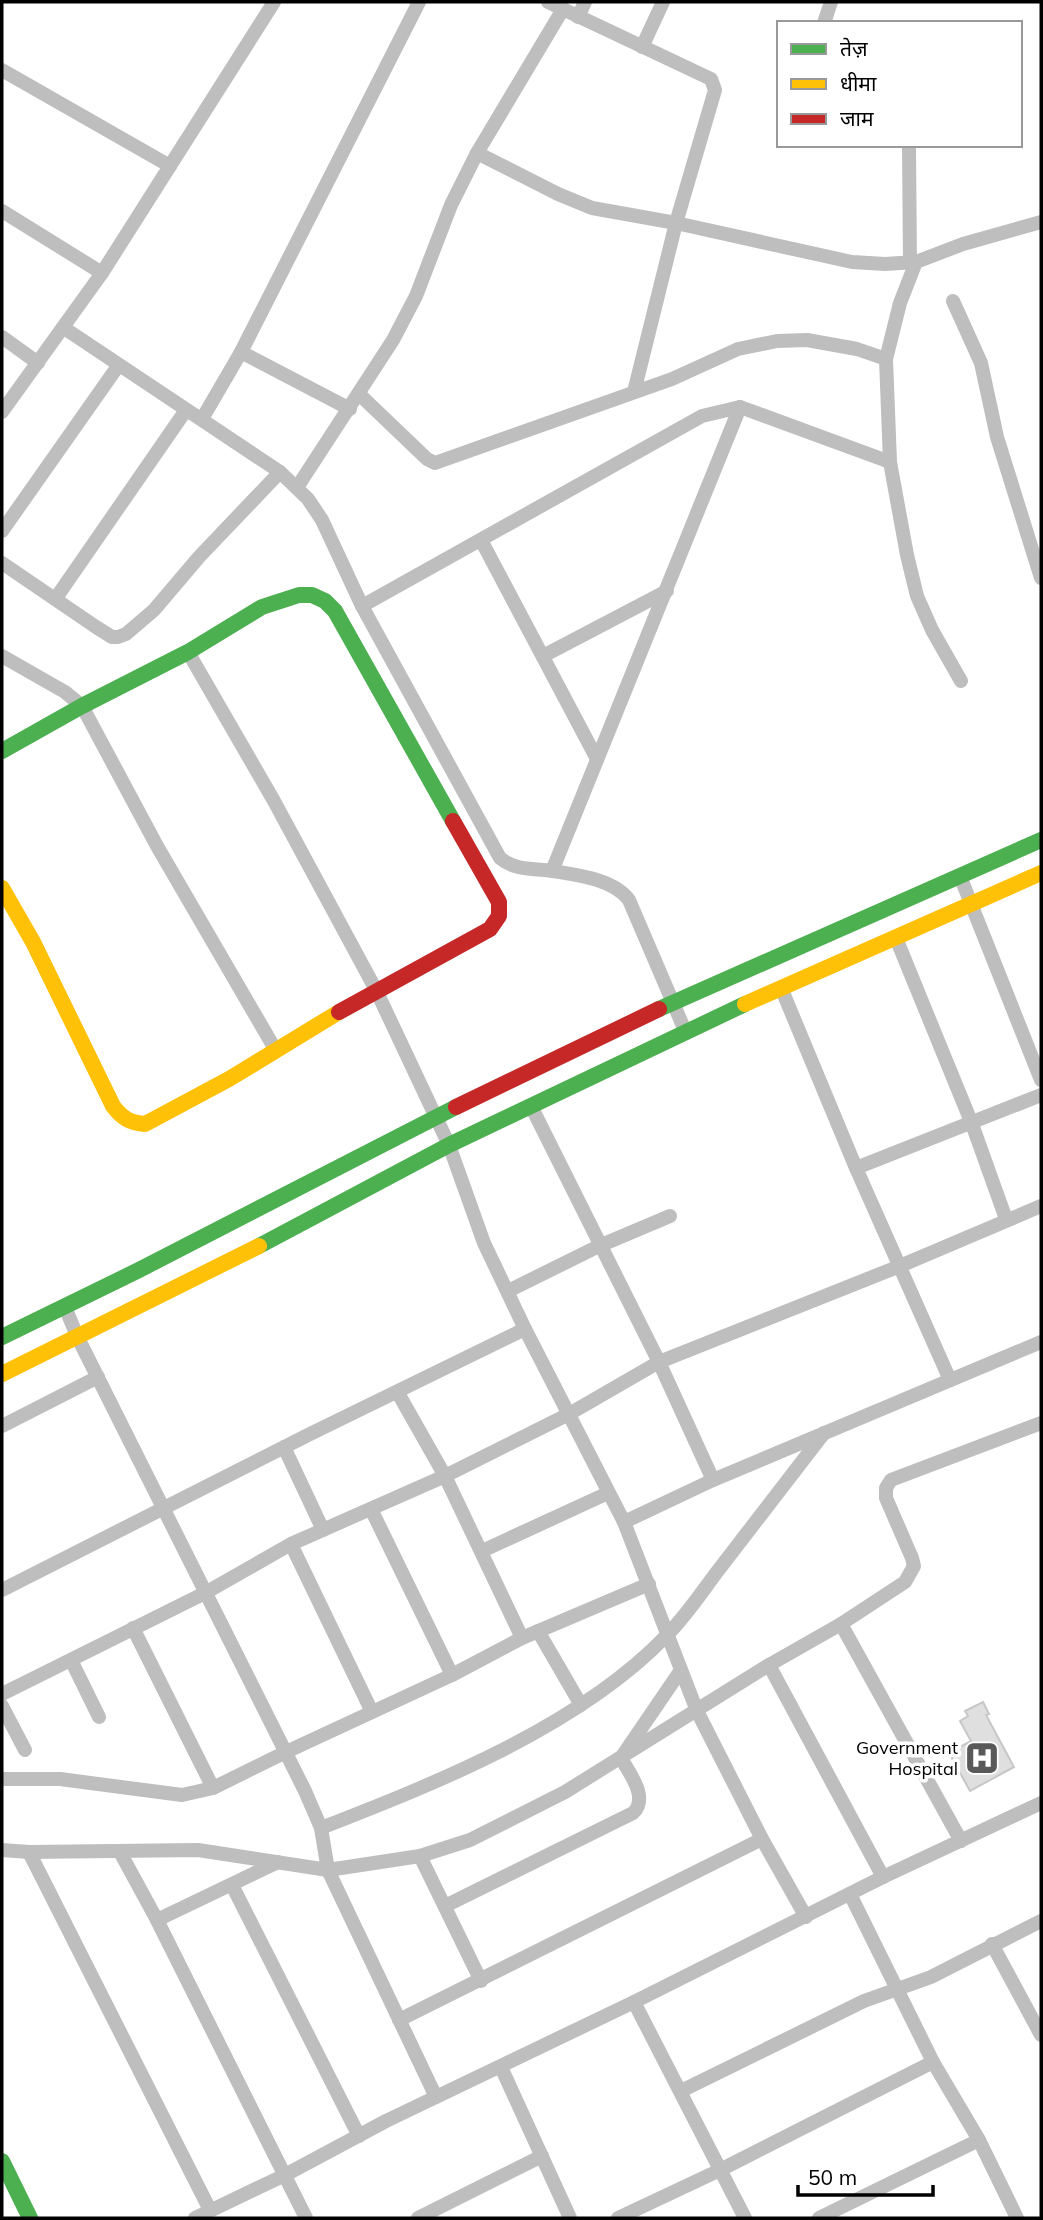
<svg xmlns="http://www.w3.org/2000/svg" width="1043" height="2220" font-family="Mulish,'Noto Sans Devanagari',sans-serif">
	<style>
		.building { fill: #dfdfdf; stroke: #c7c7c7; stroke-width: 2 }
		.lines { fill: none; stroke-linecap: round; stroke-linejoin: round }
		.street { stroke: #bebebe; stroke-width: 14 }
		.fast { stroke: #4caf50; stroke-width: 16 }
		.slow { stroke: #ffc107; stroke-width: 16 }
		.jam { stroke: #c62828; stroke-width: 16 }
		.labels { text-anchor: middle; stroke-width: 7; stroke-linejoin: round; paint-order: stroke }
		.poi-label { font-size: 18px; fill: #000; stroke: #fff; text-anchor: end }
	</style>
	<rect width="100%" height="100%" fill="#fff"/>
	<polygon class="building" points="983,1702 989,1714 986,1715 1014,1767 970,1791 949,1753 971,1741 960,1721 968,1716 965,1711"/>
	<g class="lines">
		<g class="street">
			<polyline points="548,2 711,79 715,90 676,223 634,392"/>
			<polyline points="578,17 585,2"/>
			<polyline points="824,23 831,2"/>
			<polyline points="642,47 663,2"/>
			<polyline points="2,70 170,166"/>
			<polyline points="909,148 910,264"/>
			<polyline points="477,153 558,194 592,208 676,223 852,262 885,264 916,262"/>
			<polyline points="2,211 102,273"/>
			<polyline points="953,301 981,363 997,437 1041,578"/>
			<path d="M 64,328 L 280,472 L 308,499 L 322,520 L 362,606 L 500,858 C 516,871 533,868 553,871 C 577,875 614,879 629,900 L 686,1033"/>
			<polyline points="2,337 38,363"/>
			<polyline points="241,352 350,409"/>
			<polyline points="359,394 427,459 435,463 672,379 738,349 777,341 807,340 857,349 886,359"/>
			<polyline points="2,412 102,273 274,2"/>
			<polyline points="202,419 241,352 419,2"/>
			<polyline points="298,486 393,340 416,296 451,205 477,153 563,9"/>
			<polyline points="2,531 118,366"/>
			<polyline points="481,540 597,759"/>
			<polyline points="2,563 96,627 112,637 118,637 126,634 154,610 199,557 280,472"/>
			<polyline points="56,598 186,410"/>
			<polyline points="362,606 702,416 740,407 890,462"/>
			<polyline points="188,652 274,801 376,990 449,1145 484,1243 525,1329 624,1522 697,1711 762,1839 806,1917"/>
			<polyline points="2,656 65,692 82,706 157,846 275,1049"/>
			<polyline points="543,656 667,591"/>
			<polyline points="961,681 932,630 917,596 907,555 890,462 886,359 900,303 916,262 963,244 1041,222"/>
			<polyline points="552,871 740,407"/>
			<polyline points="960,876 1041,1080"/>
			<polyline points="896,938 972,1124 1006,1219"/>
			<polyline points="782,990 856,1168 950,1380"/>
			<polyline points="531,1106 659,1362 713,1480"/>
			<polyline points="856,1168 1041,1095"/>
			<polyline points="508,1291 599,1246 670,1216"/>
			<polyline points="65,1307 77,1336 305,1791 321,1828 328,1870 436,2097"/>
			<polyline points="398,1393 445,1476 522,1638"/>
			<polyline points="2,1426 98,1377"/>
			<polyline points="284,1447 323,1530"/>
			<polyline points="371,1509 452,1675"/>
			<polyline points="624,1522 713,1480 1041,1342"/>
			<polyline points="291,1544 372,1712"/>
			<polyline points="482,1551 608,1493"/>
			<polyline points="2,1590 310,1434 525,1329"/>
			<polyline points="841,1624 961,1841"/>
			<polyline points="133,1628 213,1788"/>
			<polyline points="538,1631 581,1705"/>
			<polyline points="71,1660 99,1717"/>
			<polyline points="769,1665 883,1877"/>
			<polyline points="2,1694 205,1593 291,1544 445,1476 569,1414 659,1362 900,1266 1041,1206"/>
			<polyline points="2,1706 25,1750"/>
			<polyline points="2,1779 60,1779 182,1795 213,1788 286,1752 452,1675 522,1638 649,1584"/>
			<path d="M 321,1828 C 437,1783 580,1726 667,1635 C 687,1615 703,1590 720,1568 C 755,1523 789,1478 824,1433"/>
			<polyline points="2,1850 29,1852 198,1850 328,1870 420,1856 470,1840 565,1792 769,1665 841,1624 905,1582 914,1566 912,1558 886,1498 886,1488 891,1480 1041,1423"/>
			<polyline points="29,1852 210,2210"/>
			<polyline points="120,1852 157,1920 306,2218"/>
			<polyline points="420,1856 481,1981"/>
			<polyline points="232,1885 359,2136"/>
			<polyline points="850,1894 933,2062 979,2140 1017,2218"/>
			<path d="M 445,1906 L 633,1813 C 649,1798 630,1774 621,1758 L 681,1670"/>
			<polyline points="157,1920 278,1862"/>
			<polyline points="992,1944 1041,2035"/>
			<polyline points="634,2002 745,2218"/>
			<polyline points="399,2020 762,1839"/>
			<polyline points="501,2067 570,2218"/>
			<polyline points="681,2091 864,2001 931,1977 1041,1921"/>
			<polyline points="195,2218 285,2175 386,2121 634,2002 883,1877 1041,1803"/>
			<polyline points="418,2218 542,2156"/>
			<polyline points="618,2218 720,2170 933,2062"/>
			<polyline points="819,2218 979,2140"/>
		</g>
		<g class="fast">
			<polyline points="2,751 82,706 188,652 262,607 299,595 312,595 325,601 335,611 453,821"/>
			<polyline points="659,1009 1041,840"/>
			<polyline points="259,1246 449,1145 745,1004"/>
			<polyline points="2,1337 139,1270 456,1107"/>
			<polyline points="2,2161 30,2218"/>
		</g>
		<g class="slow">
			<path d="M 2,888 L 33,942 L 113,1106 C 122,1118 130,1123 145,1124 L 229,1079 L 339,1012"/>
			<polyline points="745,1004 1041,873"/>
			<polyline points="2,1374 259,1246"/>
		</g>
		<g class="jam">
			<polyline points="339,1012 490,929 499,916 499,902 453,821"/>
			<polyline points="456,1107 659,1009"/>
		</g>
	</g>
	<defs>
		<g id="hospital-square" transform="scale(1.75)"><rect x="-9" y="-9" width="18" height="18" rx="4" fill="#595959" stroke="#fff"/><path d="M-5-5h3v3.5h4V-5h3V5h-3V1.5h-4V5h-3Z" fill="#fff"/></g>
	</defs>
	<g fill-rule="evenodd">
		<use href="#hospital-square" x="982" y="1758"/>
	</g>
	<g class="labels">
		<g class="poi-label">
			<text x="958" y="1754">Government<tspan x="958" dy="21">Hospital</tspan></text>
		</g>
	</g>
	<rect width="1043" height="2220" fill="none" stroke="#000000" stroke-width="7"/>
	<rect x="777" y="21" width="245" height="126" fill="#ffffff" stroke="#999999" stroke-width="2"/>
	<rect x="791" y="44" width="35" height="10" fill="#4caf50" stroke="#999999" stroke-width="2"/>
	<text x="840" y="56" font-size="21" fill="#000000">तेज़</text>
	<rect x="791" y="79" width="35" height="10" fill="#ffc107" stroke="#999999" stroke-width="2"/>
	<text x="840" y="91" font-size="21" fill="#000000">धीमा</text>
	<rect x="791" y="114" width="35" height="10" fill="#c62828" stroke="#999999" stroke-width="2"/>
	<text x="840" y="126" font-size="21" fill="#000000">जाम</text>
	<path d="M798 2185v10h135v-10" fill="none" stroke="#000000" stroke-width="3.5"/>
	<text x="808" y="2185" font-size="21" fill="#000000" stroke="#ffffff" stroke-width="5" paint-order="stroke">50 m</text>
</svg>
